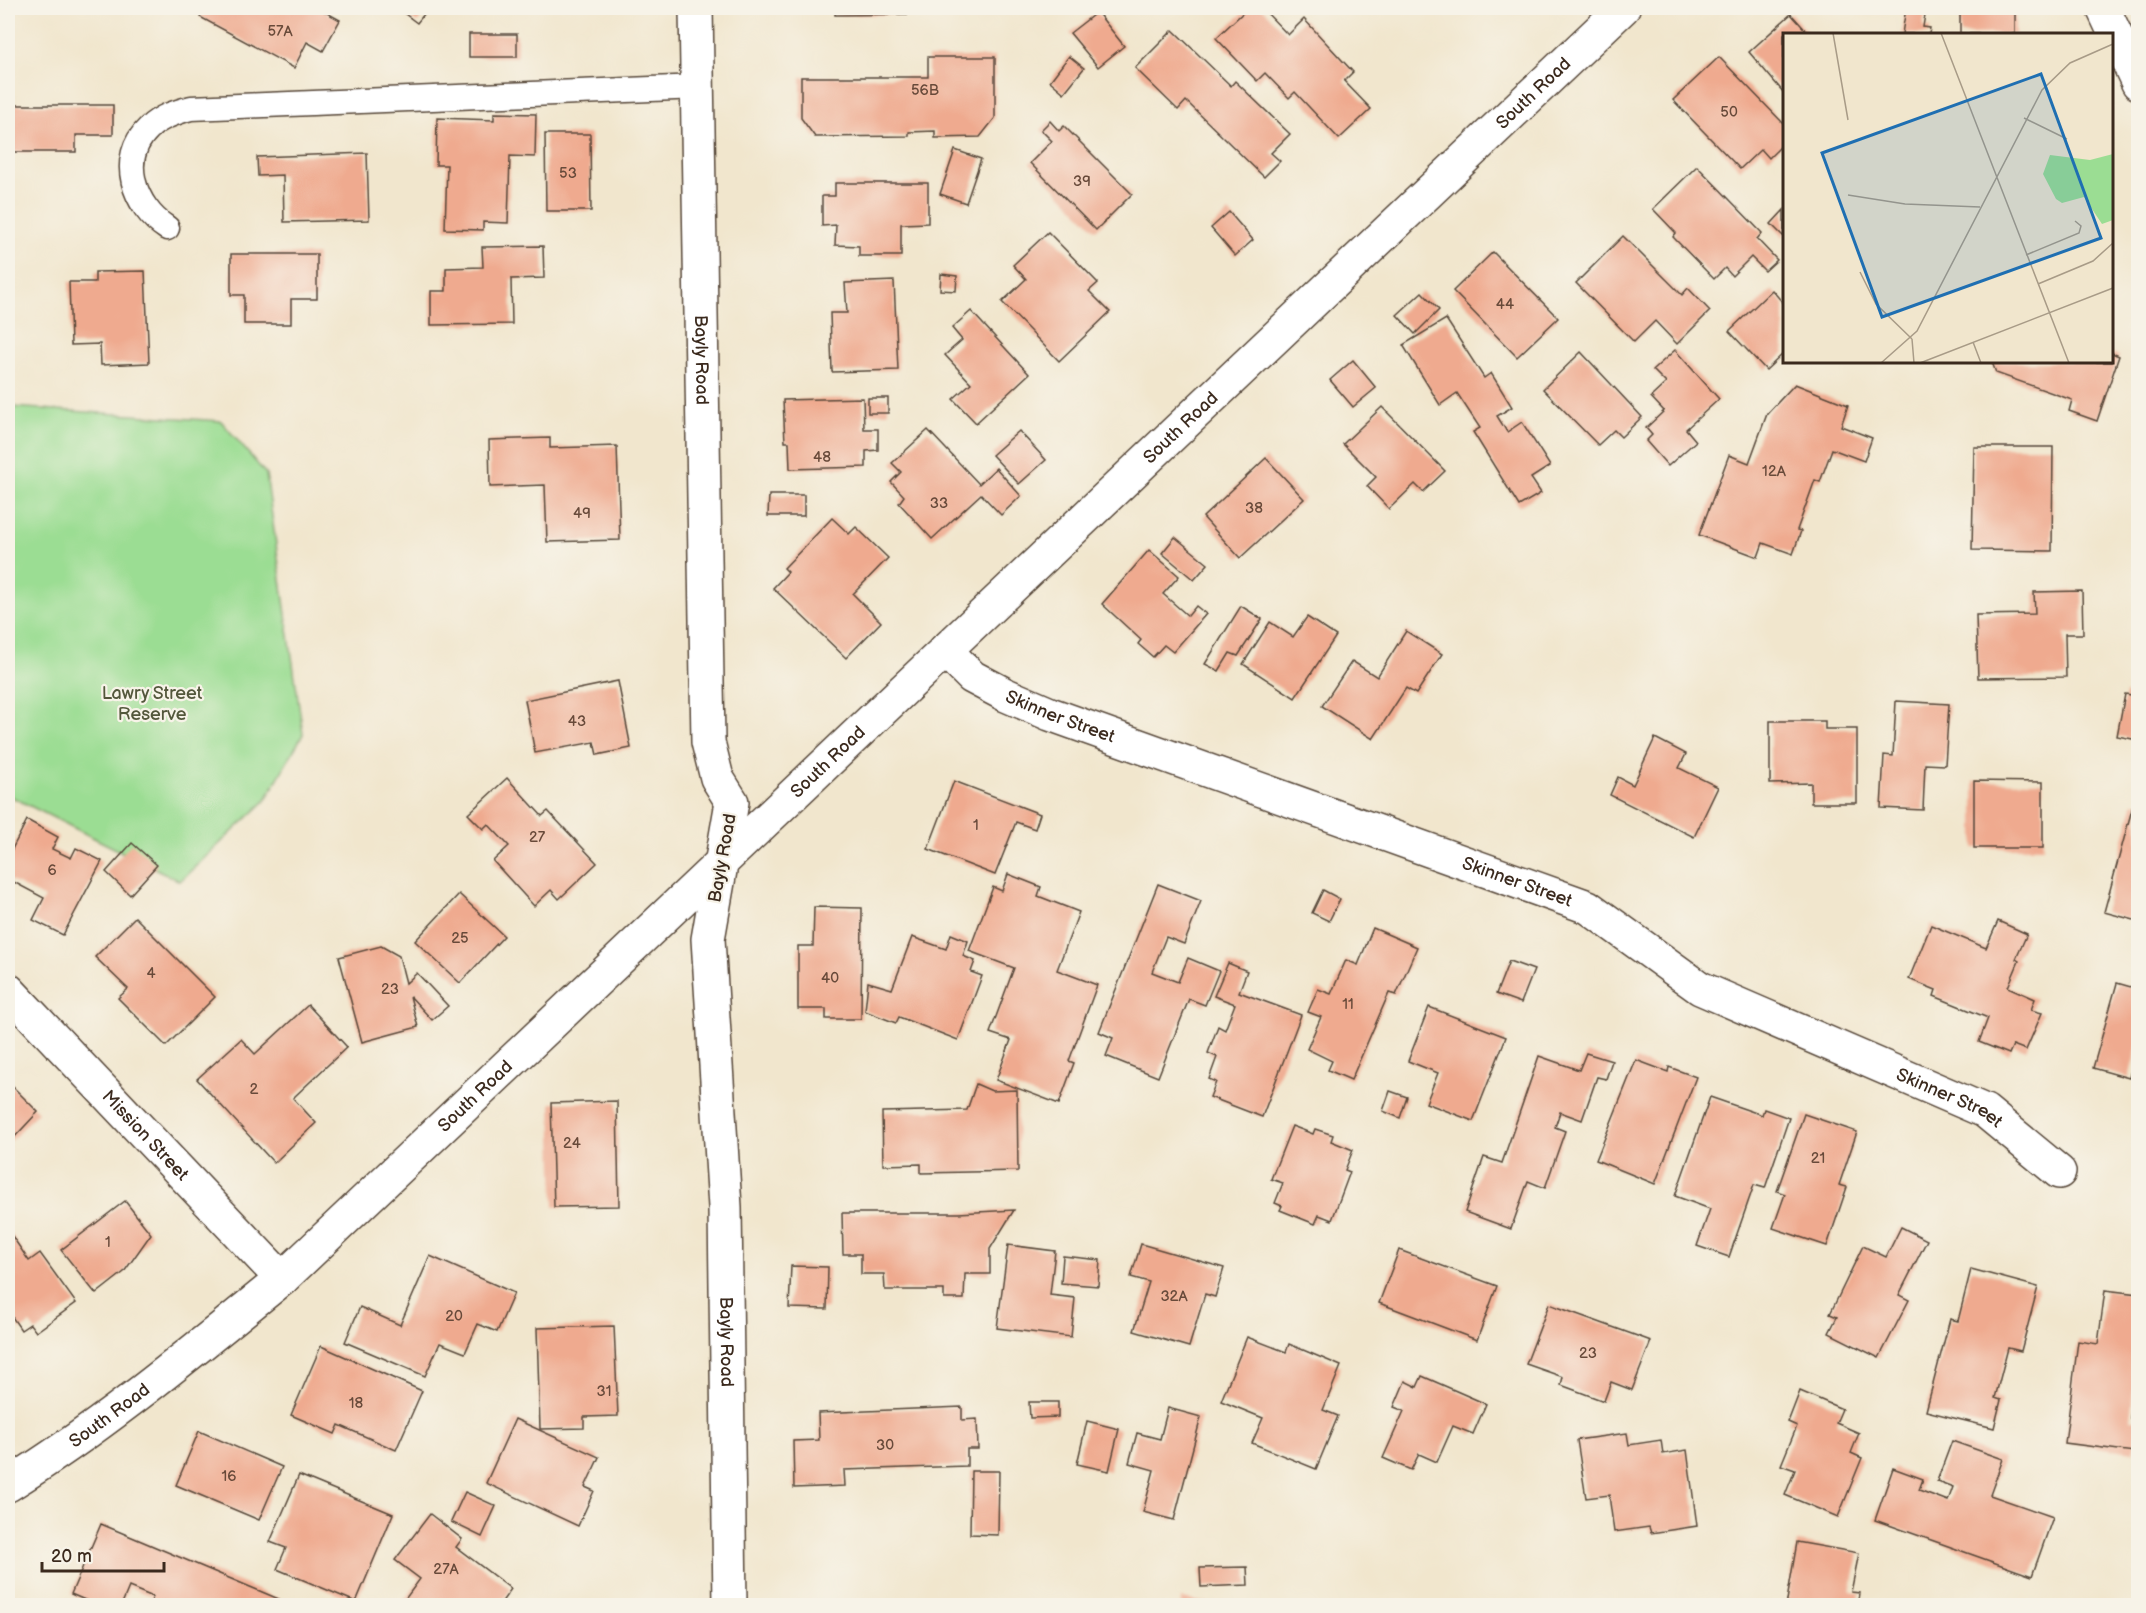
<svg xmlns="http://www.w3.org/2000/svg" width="2146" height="1613" font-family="'Balsamiq Sans',sans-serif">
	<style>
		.green { fill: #9bdd93; stroke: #6b8458; stroke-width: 1.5 }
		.building { fill: #efaa8f }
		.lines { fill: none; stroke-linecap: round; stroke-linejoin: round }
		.service-casing { stroke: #564638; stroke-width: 27 }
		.minor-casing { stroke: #564638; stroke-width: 36 }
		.tertiary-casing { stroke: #564638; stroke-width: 36 }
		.service { stroke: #fff; stroke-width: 24 }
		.minor { stroke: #fff; stroke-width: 33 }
		.tertiary { stroke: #fff; stroke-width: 33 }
		.labels { text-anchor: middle; stroke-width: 4.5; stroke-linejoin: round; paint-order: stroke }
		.number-label { font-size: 15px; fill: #684a3a }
		.street-label { font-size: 18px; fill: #3b2a1e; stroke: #f7f3e8 }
		.park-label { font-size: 18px; fill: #53573b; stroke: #f7f3e8 }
		.inset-road { fill: none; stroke: #a89b87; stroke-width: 1.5 }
		.view { fill: #1f6fb2; fill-opacity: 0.15; stroke: #1f6fb2; stroke-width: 3 }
		.inset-edge { fill: none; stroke: #3b2a1e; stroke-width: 3 }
	</style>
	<rect width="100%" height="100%" fill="#f7f3e8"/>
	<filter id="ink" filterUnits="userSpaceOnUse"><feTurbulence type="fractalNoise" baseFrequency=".0167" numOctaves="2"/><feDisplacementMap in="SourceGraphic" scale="12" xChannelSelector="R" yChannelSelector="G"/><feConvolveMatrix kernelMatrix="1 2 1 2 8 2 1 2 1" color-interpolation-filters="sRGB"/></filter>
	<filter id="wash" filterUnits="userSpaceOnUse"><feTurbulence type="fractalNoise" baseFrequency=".008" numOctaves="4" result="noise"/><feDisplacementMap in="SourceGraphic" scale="24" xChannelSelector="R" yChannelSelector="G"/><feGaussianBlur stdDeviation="1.35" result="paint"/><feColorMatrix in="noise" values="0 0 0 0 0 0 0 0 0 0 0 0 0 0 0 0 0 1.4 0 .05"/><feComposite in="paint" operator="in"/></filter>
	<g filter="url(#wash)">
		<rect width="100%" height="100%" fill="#f1e6cd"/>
		<polygon class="green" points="8,396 11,407 221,421 266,474 303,734 265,801 180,881 8,795"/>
		<g id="blocks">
			<g class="building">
				<polygon points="206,8 318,8 340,20 323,51 307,42 294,68 200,17"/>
				<polygon points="397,8 429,8 417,23"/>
				<polygon points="835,8 926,8 926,14 835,15"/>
				<polygon points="1248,8 1262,8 1288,35 1304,19 1353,72 1344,81 1371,109 1339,139 1295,92 1289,98 1265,73 1257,81 1216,38"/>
				<polygon points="1906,8 1926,8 1923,27 1930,28 1929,34 1902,34"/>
				<rect x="1960" y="8" width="55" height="26"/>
				<polygon points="1097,12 1124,46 1098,67 1070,33"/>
				<polygon points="1791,14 1809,34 1784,34 1784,93 1749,52"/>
				<polygon points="1173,30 1231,86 1235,81 1290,134 1271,153 1280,161 1264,177 1186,101 1178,110 1135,68"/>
				<rect x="469" y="34" width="48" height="23"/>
				<polygon points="1069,56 1084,68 1064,93 1050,81"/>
				<polygon points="928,57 995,57 995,118 980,137 935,138 935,131 909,132 909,136 815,137 801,118 801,77 928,77"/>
				<polygon points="1719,57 1784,124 1784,143 1769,158 1761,149 1740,169 1673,100"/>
				<polygon points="8,105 113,105 113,135 76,135 76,152 8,152"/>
				<polygon points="494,113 536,114 535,157 510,156 508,223 483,222 483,230 445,229 447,165 436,165 437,118 494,120"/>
				<polygon points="1050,121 1059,131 1064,126 1132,194 1096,230 1030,163 1052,141 1041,130"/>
				<polygon points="545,134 590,134 591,211 546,211"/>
				<polygon points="955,150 981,159 966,203 940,194"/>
				<polygon points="367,153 369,220 284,222 283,175 258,176 257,157"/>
				<polygon points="1697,166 1762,233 1757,239 1777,260 1765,271 1751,257 1732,276 1725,268 1714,279 1673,237 1676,233 1653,209"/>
				<polygon points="835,183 928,183 928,223 901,224 901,256 859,256 859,246 835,245 836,225 822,226 822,196 835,196"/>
				<polygon points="1784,210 1784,237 1771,224"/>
				<polygon points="1229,212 1253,240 1235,256 1211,228"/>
				<polygon points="1048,232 1098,283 1089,291 1110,312 1059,361 1002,302 1026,279 1013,265"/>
				<polygon points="1623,236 1682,295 1688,288 1710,311 1677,344 1655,321 1634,342 1576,283"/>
				<polygon points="543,246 544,278 511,279 512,324 431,325 431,291 446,291 446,268 483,267 482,247"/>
				<polygon points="1493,252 1558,318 1517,357 1453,291"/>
				<polygon points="231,254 317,254 317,299 291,299 291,324 244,324 244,295 231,295"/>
				<polygon points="145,271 149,363 101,365 100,344 71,345 69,282 95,282 95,272"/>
				<polygon points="941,274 957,276 956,291 940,290"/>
				<polygon points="894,281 898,370 832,372 830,313 847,313 845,283"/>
				<polygon points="1772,290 1784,304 1784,353 1766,370 1729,331"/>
				<polygon points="1422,292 1439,310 1415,334 1397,315"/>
				<polygon points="971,311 1029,374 976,423 953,399 971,383 945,355 962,340 952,328"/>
				<polygon points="1446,319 1484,378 1491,373 1512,407 1497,416 1507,432 1522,422 1550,466 1531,478 1541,493 1519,506 1473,432 1480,428 1457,393 1440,405 1403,345"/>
				<polygon points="1675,350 1719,399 1686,429 1696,441 1668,466 1646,441 1652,435 1646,428 1664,411 1651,397 1666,383 1653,370"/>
				<polygon points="1581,352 1642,417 1621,437 1614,430 1598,445 1543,389"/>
				<polygon points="2112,353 2119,356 2097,421 2069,411 2072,400 1996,373 1992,362 2112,362"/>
				<polygon points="1353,360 1376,388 1353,407 1330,380"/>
				<polygon points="1795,384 1848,405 1841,426 1872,438 1864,461 1832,449 1820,482 1815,480 1797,530 1801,531 1793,554 1763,543 1758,557 1699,535 1729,455 1749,463 1767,414"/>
				<polygon points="863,398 864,429 878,429 878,450 866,451 866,467 790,469 789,442 785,442 783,400"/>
				<rect x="868" y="398" width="20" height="15"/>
				<polygon points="1382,407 1445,471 1423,492 1415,484 1389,509 1367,486 1376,477 1343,444"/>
				<polygon points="928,430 979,484 996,468 1021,496 1001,515 981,494 932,539 899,503 904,496 891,482 901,472 892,463"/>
				<polygon points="1019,431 1046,460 1019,484 992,455"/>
				<polygon points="550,438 550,448 617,446 620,540 547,542 545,485 490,487 489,440"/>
				<polygon points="1974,447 2053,447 2052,551 1972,550"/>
				<polygon points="1266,458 1304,499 1240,558 1203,517"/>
				<polygon points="769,495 804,495 804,516 768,516"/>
				<polygon points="832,518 849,534 856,527 888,558 853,594 881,622 846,658 773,588 788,572 784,568"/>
				<polygon points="1175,537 1208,564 1194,580 1162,553"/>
				<polygon points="1149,550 1179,576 1163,594 1188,616 1196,606 1206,614 1173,652 1164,645 1153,657 1138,644 1141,640 1102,604"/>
				<polygon points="2082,591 2083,634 2065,634 2066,677 1978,678 1976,615 2035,614 2034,592"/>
				<polygon points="1241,606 1262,619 1238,656 1230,653 1219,671 1205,664"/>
				<polygon points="1307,617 1336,636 1295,698 1243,664 1270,622 1293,637"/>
				<polygon points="1406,631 1442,654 1416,694 1406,688 1373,739 1322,706 1352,661 1377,677"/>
				<polygon points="618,681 631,748 597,755 594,742 535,753 525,700"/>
				<polygon points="2125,694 2138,696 2138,740 2117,736"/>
				<polygon points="1896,701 1949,704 1945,765 1925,764 1923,810 1881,808 1884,755 1893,756"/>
				<polygon points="1770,721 1825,721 1825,729 1857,729 1857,803 1811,803 1811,783 1770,784"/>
				<polygon points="1655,738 1686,754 1679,768 1718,787 1694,837 1610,795 1618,777 1633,785"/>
				<polygon points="507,778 542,816 548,811 597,863 559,899 551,890 534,906 493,861 509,846 488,824 483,829 468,814"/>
				<polygon points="954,781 1040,814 1035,829 1016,822 995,875 928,849"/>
				<polygon points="1974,781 2043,782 2043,848 1974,848"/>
				<polygon points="2134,802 2138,803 2138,921 2104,912"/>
				<polygon points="27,820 58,837 52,849 71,858 76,848 102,861 63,935 33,920 44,898 8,879 8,857"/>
				<polygon points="132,843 157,865 130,895 106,872"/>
				<polygon points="1008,874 1041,887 1038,896 1079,912 1057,970 1097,985 1069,1061 1074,1063 1059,1104 996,1080 1011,1040 990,1033 1014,968 969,951 993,887 1002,891"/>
				<polygon points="1158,884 1201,901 1184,944 1166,937 1152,972 1178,982 1188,958 1219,971 1205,1005 1189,999 1158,1077 1106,1056 1113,1038 1099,1032"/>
				<polygon points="1323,890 1340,899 1329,921 1312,913"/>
				<polygon points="459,894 504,936 460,983 415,941"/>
				<polygon points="814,907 862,908 861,1019 826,1019 826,1009 798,1009 798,946 813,946"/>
				<polygon points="135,917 215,997 166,1046 118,998 128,989 95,957"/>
				<polygon points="1998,921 2027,934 2016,959 2019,961 2008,987 2035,999 2031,1010 2042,1013 2026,1050 2013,1045 2009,1054 1979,1042 1988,1018 1934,996 1936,990 1909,979 1931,925 1986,948"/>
				<polygon points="1373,928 1417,947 1396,995 1389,993 1351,1080 1328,1070 1332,1061 1307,1049 1321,1017 1308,1012 1318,989 1331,994 1346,960 1358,965"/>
				<polygon points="951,934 968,941 963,956 975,961 971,972 982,976 958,1040 899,1017 896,1023 865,1011 868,982 892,989 912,937 946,949"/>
				<polygon points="381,946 399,956 406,983 417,973 448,1006 432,1020 410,996 418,1027 362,1042 339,957"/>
				<polygon points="1509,961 1534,970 1521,1003 1496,994"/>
				<polygon points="1228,963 1247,971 1239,992 1301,1015 1262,1117 1210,1097 1216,1082 1209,1079 1217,1057 1208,1053 1218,1026 1225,1030 1235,1004 1214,996"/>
				<polygon points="2117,983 2138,989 2138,1043 2129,1078 2093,1068"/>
				<polygon points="308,1005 347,1047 293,1098 316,1123 274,1163 197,1079 241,1039 255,1054"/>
				<polygon points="1429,1007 1506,1037 1473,1121 1426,1103 1438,1073 1408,1061"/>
				<polygon points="1586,1053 1612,1061 1606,1079 1597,1077 1582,1120 1560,1112 1555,1127 1565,1131 1545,1188 1528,1181 1511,1229 1465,1212 1484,1157 1502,1163 1539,1056 1579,1070"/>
				<polygon points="1636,1060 1668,1072 1669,1067 1696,1077 1655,1184 1596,1160"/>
				<polygon points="8,1082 38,1112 8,1144"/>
				<polygon points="976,1084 992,1091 1017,1090 1018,1171 921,1173 921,1164 883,1165 882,1112 967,1110"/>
				<polygon points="1390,1091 1407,1097 1400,1118 1383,1111"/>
				<polygon points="1710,1097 1762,1115 1764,1109 1789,1118 1765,1188 1754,1185 1729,1257 1697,1246 1710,1209 1675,1196"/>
				<polygon points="617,1101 619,1206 554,1207 551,1103"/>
				<polygon points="1804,1114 1857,1132 1839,1185 1847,1187 1827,1246 1773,1228 1785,1194 1777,1191"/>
				<polygon points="1292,1126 1313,1134 1315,1129 1333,1135 1331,1141 1353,1150 1345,1170 1350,1172 1332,1220 1319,1215 1315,1224 1280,1210 1282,1206 1275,1203 1283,1183 1271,1179"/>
				<polygon points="125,1201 151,1234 124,1272 96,1294 61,1250"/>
				<polygon points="1014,1210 990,1249 990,1274 965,1274 964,1299 944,1299 944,1290 885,1290 884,1274 861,1274 861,1254 843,1254 842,1213 958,1213"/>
				<polygon points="1901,1227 1927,1240 1899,1295 1909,1300 1879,1358 1829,1333 1837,1317 1830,1314 1863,1246 1886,1257"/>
				<polygon points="8,1230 29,1261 40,1253 76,1303 36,1332 30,1324 21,1330 8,1311"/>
				<polygon points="1141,1244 1224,1268 1215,1297 1205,1294 1189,1347 1134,1331 1149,1282 1131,1277"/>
				<polygon points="1008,1245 1055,1251 1050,1295 1075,1298 1071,1337 997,1328"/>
				<polygon points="1399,1250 1497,1286 1477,1340 1379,1303"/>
				<polygon points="430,1256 514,1293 497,1332 478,1324 465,1353 440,1343 425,1376 345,1342 360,1307 400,1325"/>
				<polygon points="1063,1256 1100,1260 1098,1286 1061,1283"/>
				<polygon points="791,1266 828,1267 827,1309 789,1308"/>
				<polygon points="1971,1269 2038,1287 2021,1351 2008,1348 1995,1398 2001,1400 1994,1428 1926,1411 1950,1319 1958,1321"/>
				<polygon points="2105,1290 2138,1294 2138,1351 2130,1419 2138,1419 2134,1452 2065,1443 2078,1341 2098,1344"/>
				<polygon points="1549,1304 1651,1341 1632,1390 1611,1382 1604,1401 1561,1385 1563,1377 1526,1364"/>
				<polygon points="614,1326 618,1416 584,1417 584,1428 540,1429 537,1328"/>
				<polygon points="1247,1337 1286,1352 1289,1344 1341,1366 1323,1410 1338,1416 1316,1469 1252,1443 1263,1418 1221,1401"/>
				<polygon points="321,1346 422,1391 396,1450 339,1425 335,1434 291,1415"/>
				<polygon points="1422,1376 1486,1404 1473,1434 1453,1426 1437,1462 1419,1454 1411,1470 1383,1458 1404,1411 1394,1407 1405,1381 1417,1387"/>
				<polygon points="1800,1391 1842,1409 1836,1423 1859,1433 1851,1453 1862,1458 1838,1517 1785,1495 1795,1470 1781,1465 1797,1426 1788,1422"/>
				<polygon points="1029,1402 1058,1402 1058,1417 1030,1418"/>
				<polygon points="962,1407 962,1420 977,1419 978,1449 967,1449 967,1466 844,1470 845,1486 794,1488 793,1441 819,1440 818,1413"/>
				<polygon points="1168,1408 1201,1417 1174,1520 1143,1512 1154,1470 1129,1463 1137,1433 1160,1439"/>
				<polygon points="515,1419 599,1457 585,1487 594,1491 578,1526 486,1483"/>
				<polygon points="1087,1421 1119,1429 1109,1471 1077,1464"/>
				<polygon points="199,1431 282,1467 259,1520 176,1485"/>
				<polygon points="1627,1433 1629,1445 1661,1440 1663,1454 1687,1450 1697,1526 1651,1533 1649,1527 1614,1532 1609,1495 1586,1498 1577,1440"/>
				<polygon points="1952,1441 2003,1459 1990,1495 2053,1517 2032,1576 1875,1520 1893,1468 1923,1479 1919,1490 1948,1501 1953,1487 1937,1481"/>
				<polygon points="971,1471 999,1471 998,1535 970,1534"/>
				<polygon points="299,1475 393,1514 356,1602 277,1569 286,1548 270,1542"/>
				<polygon points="465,1492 496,1506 482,1537 451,1522"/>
				<polygon points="430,1514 462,1539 456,1547 511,1589 499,1606 491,1602 488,1606 400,1606 420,1579 395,1560"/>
				<polygon points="101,1524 293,1605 293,1606 149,1606 153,1597 129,1587 121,1606 99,1606 71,1594"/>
				<polygon points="1797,1542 1859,1553 1851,1592 1860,1593 1858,1606 1786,1606"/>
				<polygon points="1247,1567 1248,1585 1201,1587 1200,1568"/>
				<polygon points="1182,1599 1213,1604 1213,1606 1181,1606"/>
			</g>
		</g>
	</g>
	<g filter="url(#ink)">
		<use href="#blocks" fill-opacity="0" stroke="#564638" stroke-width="1.5"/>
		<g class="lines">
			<g class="service-casing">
				<path id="service" d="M 167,228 C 134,207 117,158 149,128 C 160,117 176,112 191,108 L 699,87"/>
			</g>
			<g class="minor-casing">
				<g id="minor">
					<path id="s1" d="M 696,8 L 708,742 L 717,778 L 732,802 L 708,939 L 725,1207 L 730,1606"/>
					<polyline points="2103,8 2138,83"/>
					<path id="s2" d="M 945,650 L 972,677 L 1006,695 L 1050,714 L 1588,907 L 1700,988 L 1985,1111 L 2059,1172"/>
					<path id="s3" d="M 8,990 L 282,1279"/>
				</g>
			</g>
			<g class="tertiary-casing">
				<g id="tertiary">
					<path id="s4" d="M 8,1485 C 105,1425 193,1351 282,1279 L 1623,8"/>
				</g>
			</g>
			<use href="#service" class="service"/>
			<use href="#minor" class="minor"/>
			<use href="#tertiary" class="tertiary"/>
		</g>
	</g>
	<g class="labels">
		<g class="number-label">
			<text x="280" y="36">57A</text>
			<text x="925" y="95">56B</text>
			<text x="1729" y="117">50</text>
			<text x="568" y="178">53</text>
			<text x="1082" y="186">39</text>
			<text x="1505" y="309">44</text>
			<text x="822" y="462">48</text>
			<text x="1774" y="476">12A</text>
			<text x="939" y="508">33</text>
			<text x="1254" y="513">38</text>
			<text x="582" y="518">49</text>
			<text x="577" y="726">43</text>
			<text x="976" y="830">1</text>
			<text x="537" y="842">27</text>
			<text x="52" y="875">6</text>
			<text x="460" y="943">25</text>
			<text x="151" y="978">4</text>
			<text x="830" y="983">40</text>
			<text x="390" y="994">23</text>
			<text x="1348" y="1009">11</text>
			<text x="254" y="1094">2</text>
			<text x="572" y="1148">24</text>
			<text x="1818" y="1163">21</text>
			<text x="108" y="1247">1</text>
			<text x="1174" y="1301">32A</text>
			<text x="454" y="1321">20</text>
			<text x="1588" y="1358">23</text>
			<text x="604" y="1396">31</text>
			<text x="356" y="1408">18</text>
			<text x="885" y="1450">30</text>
			<text x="229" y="1481">16</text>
			<text x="446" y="1574">27A</text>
		</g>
		<g class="street-label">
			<text dy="6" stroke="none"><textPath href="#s4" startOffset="2067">South Road</textPath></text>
			<text dy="6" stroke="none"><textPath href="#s1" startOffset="352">Bayly Road</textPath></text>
			<text dy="6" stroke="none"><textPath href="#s4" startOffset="1581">South Road</textPath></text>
			<text dy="6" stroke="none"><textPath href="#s2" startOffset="135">Skinner Street</textPath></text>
			<text dy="6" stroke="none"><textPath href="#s4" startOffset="1095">South Road</textPath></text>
			<text transform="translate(722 858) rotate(-80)" y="6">Bayly Road</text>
			<text dy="6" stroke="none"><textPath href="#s2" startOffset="621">Skinner Street</textPath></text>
			<text dy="6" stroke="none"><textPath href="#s4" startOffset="609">South Road</textPath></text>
			<text dy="6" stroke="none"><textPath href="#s2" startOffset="1107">Skinner Street</textPath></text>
			<text dy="6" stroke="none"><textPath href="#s3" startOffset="200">Mission Street</textPath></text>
			<text dy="6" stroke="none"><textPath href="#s1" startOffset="1342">Bayly Road</textPath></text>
			<text dy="6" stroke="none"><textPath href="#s4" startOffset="123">South Road</textPath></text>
		</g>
		<g class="park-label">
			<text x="152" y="699">Lawry Street<tspan x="152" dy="21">Reserve</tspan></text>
		</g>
	</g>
	<g transform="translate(1783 33)">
		<rect width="330" height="330" fill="#f1e6cd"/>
		<path d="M 330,121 L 330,187 L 319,191 L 301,164 L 279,170 L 273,166 L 260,141 L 267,122 L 307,127 Z" fill="#9bdd93"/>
		<path class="inset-road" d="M 50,0 L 65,87M 158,0 L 286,330M 241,85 L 284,106M 65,162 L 122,171 L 197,174M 243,222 L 296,200 L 298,193 L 292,188M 77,239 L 93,271 L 129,306M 255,251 L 310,228 L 330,210M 129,306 L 131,330M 190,309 L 198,330M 98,330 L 134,298 L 259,57 L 287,30 L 330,11M 137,330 L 330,255"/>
		<path class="view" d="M 258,41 L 318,205 L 99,284 L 39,120 Z"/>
		<rect width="330" height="330" class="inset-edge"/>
	</g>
	<rect width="2146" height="1613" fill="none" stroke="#f7f3e8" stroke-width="30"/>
	<path d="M42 1562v9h122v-9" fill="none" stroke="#3b2a1e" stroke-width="3"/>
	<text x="51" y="1562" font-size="18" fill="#3b2a1e" stroke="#f7f3e8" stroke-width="4.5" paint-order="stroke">20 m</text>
</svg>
